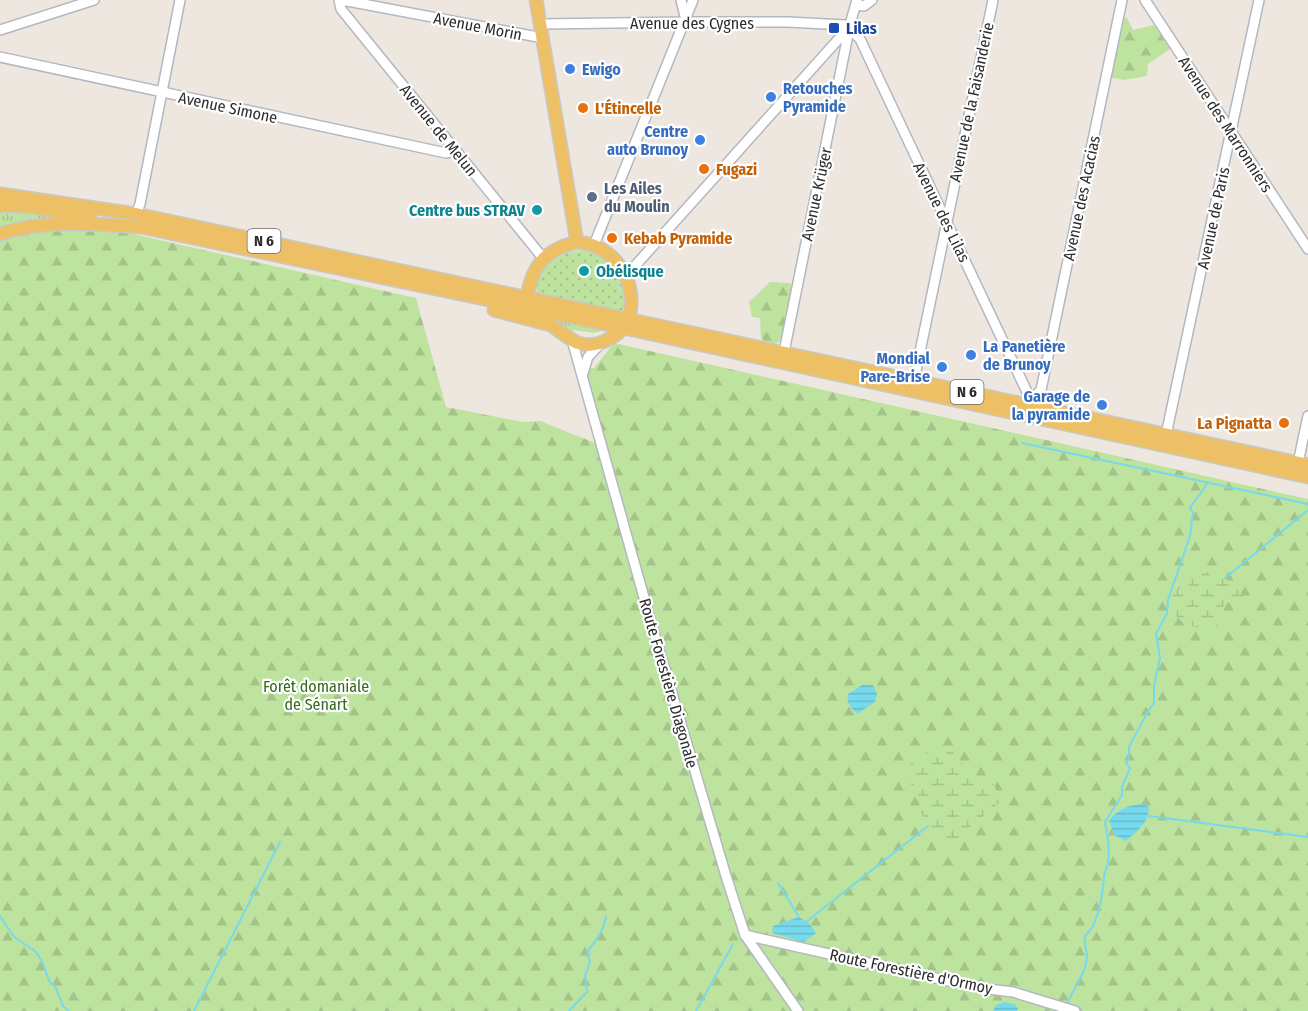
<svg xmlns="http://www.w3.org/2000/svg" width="1308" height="1011" font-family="'Fira Sans Condensed',sans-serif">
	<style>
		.grass { fill: url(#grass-tufts) }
		.forest { fill: url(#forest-firs) }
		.wetland { fill: url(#wetland-marsh) }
		.park { fill: url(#park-dots) }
		.water { fill: url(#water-rules) }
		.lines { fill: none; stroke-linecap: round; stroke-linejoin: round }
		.stream { stroke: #77d9ec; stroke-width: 2 }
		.minor-casing { stroke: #b4b7c0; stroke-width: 12 }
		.major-casing { stroke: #c8c8c8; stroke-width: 15 }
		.minor { stroke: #fff; stroke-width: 9 }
		.major { stroke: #eec066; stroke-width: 12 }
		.transit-dot { fill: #1a4fb4; stroke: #fff; stroke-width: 2 }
		.shop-dot { fill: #3f7fe0; stroke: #fff; stroke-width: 2 }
		.food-dot { fill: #e8710a; stroke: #fff; stroke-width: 2 }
		.service-dot { fill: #5c6f8a; stroke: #fff; stroke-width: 2 }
		.culture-dot { fill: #0f9aa8; stroke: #fff; stroke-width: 2 }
		.labels { text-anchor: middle; stroke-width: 4.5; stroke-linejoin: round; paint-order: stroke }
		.shield { fill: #fff; stroke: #6c6c6c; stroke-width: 1.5 }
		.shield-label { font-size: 15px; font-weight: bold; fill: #2d2d2d }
		.street-label { font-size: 16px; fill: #2d2d2d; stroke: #fff }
		.transit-label { font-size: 16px; font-weight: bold; fill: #164399; stroke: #fff; text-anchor: start }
		.shop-label { font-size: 16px; font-weight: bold; fill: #366cbe; stroke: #fff; text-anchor: start }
		.food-label { font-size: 16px; font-weight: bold; fill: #c56008; stroke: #fff; text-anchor: start }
		.service-label { font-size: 16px; font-weight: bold; fill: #4e5e75; stroke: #fff; text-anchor: start }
		.culture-label { font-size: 16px; font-weight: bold; fill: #0d838f; stroke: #fff; text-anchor: end }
		.park-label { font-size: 16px; fill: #356a1d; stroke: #fff }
	</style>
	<defs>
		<pattern id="grass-tufts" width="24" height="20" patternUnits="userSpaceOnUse" patternTransform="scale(1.5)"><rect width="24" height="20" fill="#bde39f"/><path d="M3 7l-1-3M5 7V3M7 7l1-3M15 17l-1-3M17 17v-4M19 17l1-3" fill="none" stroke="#a3c389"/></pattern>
		<pattern id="forest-firs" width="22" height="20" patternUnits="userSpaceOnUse" patternTransform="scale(1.5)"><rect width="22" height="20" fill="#bde39f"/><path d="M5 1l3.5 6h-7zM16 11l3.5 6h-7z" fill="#a3c389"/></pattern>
		<pattern id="wetland-marsh" width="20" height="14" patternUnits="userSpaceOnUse" patternTransform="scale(1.5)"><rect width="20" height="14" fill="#bde39f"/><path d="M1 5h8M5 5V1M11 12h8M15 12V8" fill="none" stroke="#a3c389"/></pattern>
		<pattern id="park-dots" width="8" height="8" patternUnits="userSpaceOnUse" patternTransform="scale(1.5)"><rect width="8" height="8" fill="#bde39f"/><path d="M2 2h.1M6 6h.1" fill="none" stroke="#a3c389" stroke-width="1.8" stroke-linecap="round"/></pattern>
		<pattern id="water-rules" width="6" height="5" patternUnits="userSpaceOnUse" patternTransform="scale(1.5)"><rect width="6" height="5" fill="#77d9ec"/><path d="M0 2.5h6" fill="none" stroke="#67bbcb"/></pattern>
	</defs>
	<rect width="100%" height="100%" fill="#eee7e0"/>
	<g class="grass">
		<polygon points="0,210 57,216 57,220 0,229"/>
		<polygon points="546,317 605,330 593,333 574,330 570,333"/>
	</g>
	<g class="forest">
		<polygon points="1122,18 1127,18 1133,30 1154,25 1170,49 1148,64 1147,76 1124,80 1110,77"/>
		<polygon points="60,227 115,230 416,298 446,407 523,422 540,421 595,443 575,368 594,368 614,343 1308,499 1308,1011 0,1011 0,239"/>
		<path d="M 770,282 L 790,283 C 803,302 788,327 778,343 L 766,343 L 761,338 L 760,318 L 752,317 L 749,302 Z"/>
	</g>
	<g class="wetland">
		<path d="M 1200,565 L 1211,576 L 1222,576 L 1240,591 L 1244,598 L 1241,604 L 1225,602 C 1221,611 1220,622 1213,628 C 1188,630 1166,619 1174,591 L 1188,586 L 1190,583 L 1188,580 L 1189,573 Z"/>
		<path d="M 949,748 L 970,772 L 994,785 L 1001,801 L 963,833 L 955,844 C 941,836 927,829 921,813 C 919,806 920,797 917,790 C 914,786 910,785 908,780 C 901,758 932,749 949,748 Z"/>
	</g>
	<path class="park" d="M 581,250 C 600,252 623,267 625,288 C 626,294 625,301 625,307 L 621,311 L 537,293 C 531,269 560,252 581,250 Z"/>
	<g class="water">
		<path d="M 862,685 L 873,685 L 877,694 L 875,702 L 857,714 C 851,708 846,703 848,694 Z"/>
		<path d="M 1144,804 L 1149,807 C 1149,823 1137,831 1126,841 L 1114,835 L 1109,820 C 1120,808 1128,805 1144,804 Z"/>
		<polygon points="799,917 810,924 816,933 804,942 772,933 773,926"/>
		<polygon points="1004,1002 1014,1004 1018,1008 1017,1011 993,1011 996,1005"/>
	</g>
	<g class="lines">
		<g class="stream">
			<polyline points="1022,443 1308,504"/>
			<polyline points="1225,578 1308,510"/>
			<polyline points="1149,816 1308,837"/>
			<polyline points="778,883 799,917"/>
			<polyline points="0,916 14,937 35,951 42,961 49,981 55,986 63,1006 69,1011"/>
			<polyline points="806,922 928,826"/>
			<path d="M 1068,1002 C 1074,988 1087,972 1087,955 C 1087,948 1083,944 1085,937 C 1087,932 1091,931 1093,926 C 1100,910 1103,894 1104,877 C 1104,872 1107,868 1108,863 C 1110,849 1108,836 1105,822 L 1122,795 L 1122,787 L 1130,768 L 1126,763 L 1129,757 L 1129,747 L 1147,713 L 1154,703 L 1154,686 L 1160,658 L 1156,634 L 1167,613 L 1168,600 L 1190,536 L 1193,513 L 1190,507 L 1204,489 L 1207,482"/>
			<polyline points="194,1011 280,842"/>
			<path d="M 569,1011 L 587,992 L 585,976 L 590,962 L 587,953 C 595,939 603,934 606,917"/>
			<polyline points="696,1011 733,944"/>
		</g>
		<g class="minor-casing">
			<g id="minor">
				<polyline points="339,0 341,9 543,258"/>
				<polyline points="342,0 543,38"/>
				<polyline points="681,0 685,16"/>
				<polyline points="1145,0 1308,249"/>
				<polyline points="856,5 864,6 872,0"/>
				<polyline points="540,24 689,22 788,22 845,25"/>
				<polyline points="850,24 857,0"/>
				<polyline points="0,30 94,0"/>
				<polyline points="853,32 860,39 1028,394"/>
				<polyline points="0,57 446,153 456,151"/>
				<polyline points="136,214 140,204 180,0"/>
				<polyline points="594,245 693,0"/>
				<polyline points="626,274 634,267 844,33"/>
				<polyline points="572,340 650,619 726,876 745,935 798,1011"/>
				<polyline points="784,352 848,35"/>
				<polyline points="583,373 588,357 600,344"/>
				<polyline points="912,380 916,371 993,0"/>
				<polyline points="1037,394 1041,390 1122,0"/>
				<polyline points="1166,435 1259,0"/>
				<polyline points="1298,463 1308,416"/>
				<polyline points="745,935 980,988 1013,992 1075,1011"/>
			</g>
		</g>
		<g class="major-casing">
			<g id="major">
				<polyline points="536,0 577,242"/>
				<polyline points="0,194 136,214 1308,465"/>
				<polyline points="0,205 34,207 90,218"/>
				<path d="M 0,234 C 46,219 94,224 141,227 L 638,331 L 1308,477"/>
				<path d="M 577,242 C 592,243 603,248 614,259 C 633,278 639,315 617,334 C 614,337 608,339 605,341 C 597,345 586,346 578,343 C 572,341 567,336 562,333 C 547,323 535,313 527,298 C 532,265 545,250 577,242 Z"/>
				<polyline points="494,310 547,324"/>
			</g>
		</g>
		<use href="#minor" class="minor"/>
		<use href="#major" class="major"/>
	</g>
	<rect class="transit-dot" x="828" y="22" width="12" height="12" rx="3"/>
	<g class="shop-dot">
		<circle cx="570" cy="69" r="6"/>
		<circle cx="771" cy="97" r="6"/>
		<circle cx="700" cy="140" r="6"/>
		<circle cx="971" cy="355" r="6"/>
		<circle cx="942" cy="367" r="6"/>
		<circle cx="1102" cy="405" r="6"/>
	</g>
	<g class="food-dot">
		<circle cx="583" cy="108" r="6"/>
		<circle cx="704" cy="169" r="6"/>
		<circle cx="612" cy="238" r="6"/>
		<circle cx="1284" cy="423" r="6"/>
	</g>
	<circle class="service-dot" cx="592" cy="197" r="6"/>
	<g class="culture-dot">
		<circle cx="537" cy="210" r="6"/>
		<circle cx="584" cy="271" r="6"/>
	</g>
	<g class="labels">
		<g class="shield">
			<rect x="247.5" y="229" width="33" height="24" rx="4.5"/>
			<rect x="950.5" y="380" width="33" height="24" rx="4.5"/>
		</g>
		<g class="shield-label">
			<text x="264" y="246">N 6</text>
			<text x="967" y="397">N 6</text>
		</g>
		<g class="street-label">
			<text x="692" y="29">Avenue des Cygnes</text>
			<text transform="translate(478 26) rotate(11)" y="6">Avenue Morin</text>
			<text transform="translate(971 102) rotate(-78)" y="6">Avenue de la Faisanderie</text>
			<text transform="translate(228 107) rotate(12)" y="6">Avenue Simone</text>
			<text transform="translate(1226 124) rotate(57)" y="6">Avenue des Marronniers</text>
			<text transform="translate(439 130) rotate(51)" y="6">Avenue de Melun</text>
			<text transform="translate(816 194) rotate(-78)" y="6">Avenue Krüger</text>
			<text transform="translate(1081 198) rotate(-78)" y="6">Avenue des Acacias</text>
			<text transform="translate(942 212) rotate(64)" y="6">Avenue des Lilas</text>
			<text transform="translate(1213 218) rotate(-78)" y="6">Avenue de Paris</text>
			<text transform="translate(669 683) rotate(74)" y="6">Route Forestière Diagonale</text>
			<text transform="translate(911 971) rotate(12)" y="6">Route Forestière d'Ormoy</text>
		</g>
		<g class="transit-label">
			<text x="846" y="34">Lilas</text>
		</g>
		<g class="shop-label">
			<text x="582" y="75">Ewigo</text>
			<text x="783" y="94">Retouches<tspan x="783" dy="18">Pyramide</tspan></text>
			<text x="688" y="137" text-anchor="end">Centre<tspan x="688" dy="18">auto Brunoy</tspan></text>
			<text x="983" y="352">La Panetière<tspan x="983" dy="18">de Brunoy</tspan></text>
			<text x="930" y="364" text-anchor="end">Mondial<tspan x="930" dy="18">Pare-Brise</tspan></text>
			<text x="1090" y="402" text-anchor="end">Garage de<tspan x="1090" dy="18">la pyramide</tspan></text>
		</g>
		<g class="food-label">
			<text x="595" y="114">L'Étincelle</text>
			<text x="716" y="175">Fugazi</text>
			<text x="624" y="244">Kebab Pyramide</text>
			<text x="1272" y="429" text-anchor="end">La Pignatta</text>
		</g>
		<g class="service-label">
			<text x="604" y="194">Les Ailes<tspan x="604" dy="18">du Moulin</tspan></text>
		</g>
		<g class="culture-label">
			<text x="525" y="216">Centre bus STRAV</text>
			<text x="596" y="277" text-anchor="start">Obélisque</text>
		</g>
		<g class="park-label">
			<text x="316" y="692">Forêt domaniale<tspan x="316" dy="18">de Sénart</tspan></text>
		</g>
	</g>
</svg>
